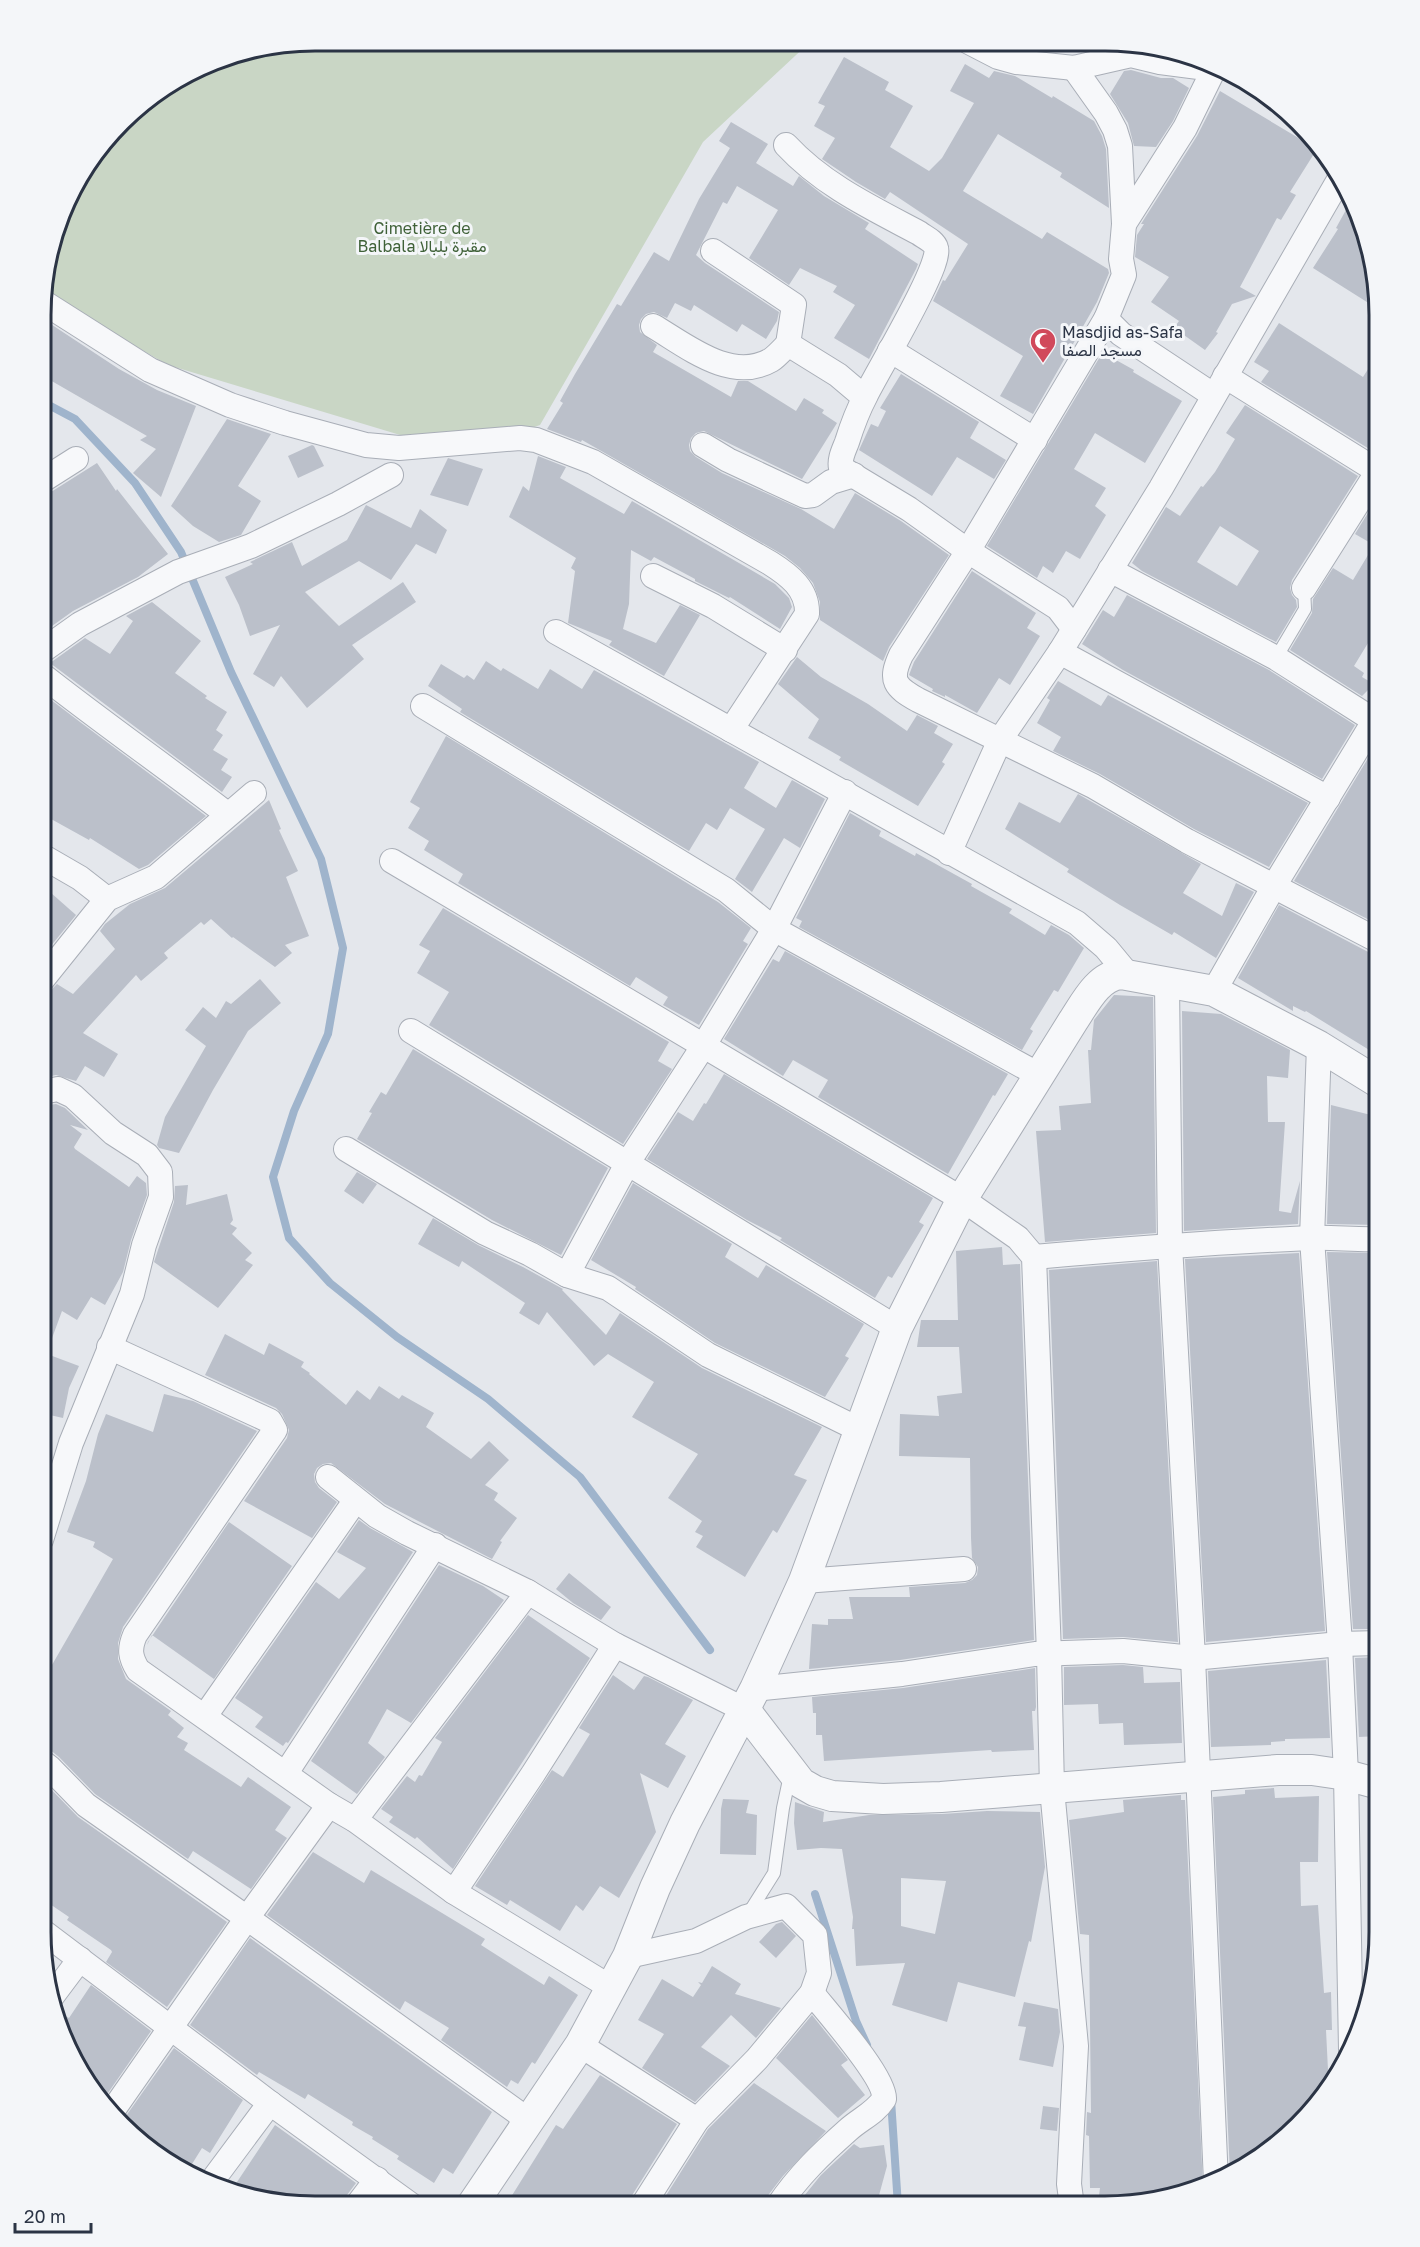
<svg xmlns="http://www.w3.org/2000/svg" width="1420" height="2247" font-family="'Golos Text',Vazirmatn,sans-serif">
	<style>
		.green { fill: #c9d6c5 }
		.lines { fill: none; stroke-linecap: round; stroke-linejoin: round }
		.stream { stroke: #9fb4cc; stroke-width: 8 }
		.building { fill: #bbc0ca; fill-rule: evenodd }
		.service-casing { stroke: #a9aeb7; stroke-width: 14 }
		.minor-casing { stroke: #a9aeb7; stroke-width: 26 }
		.tertiary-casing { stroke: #a9aeb7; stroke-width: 32 }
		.service { stroke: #f7f8fa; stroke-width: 12 }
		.minor { stroke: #f7f8fa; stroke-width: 24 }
		.tertiary { stroke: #f7f8fa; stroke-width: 30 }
		.labels { text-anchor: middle; stroke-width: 6; stroke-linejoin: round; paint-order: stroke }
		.park-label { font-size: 16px; fill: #3f6138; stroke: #f4f6f9 }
		.poi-label { font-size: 16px; fill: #2b3445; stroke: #f4f6f9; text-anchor: start }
		.rim { fill: none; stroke: #2b3445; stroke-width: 3 }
	</style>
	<rect width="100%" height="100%" fill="#e4e7ec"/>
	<polygon class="green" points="315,41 810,42 703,142 540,425 460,453 168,365 43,293 43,279 69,193 134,109 210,61"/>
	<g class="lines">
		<g class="stream">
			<polyline points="43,402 75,419 135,483 181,552 231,672 321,859 343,948 328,1034 294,1111 273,1177 289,1238 330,1283 397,1337 488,1399 580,1477 710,1650"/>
			<polyline points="815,1894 856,2021 867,2045"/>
			<polyline points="891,2100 898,2206"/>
		</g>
	</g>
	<g class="building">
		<polygon points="844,57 889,82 885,90 913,106 890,147 929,171 942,158 974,103 950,91 965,64 989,78 994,71 1015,76 1052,98 1053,96 1094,121 1102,136 1106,149 1109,208 1060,177 1062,173 998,134 963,191 1042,239 1047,232 1108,269 1109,273 1097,302 1033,414 1000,396 1023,356 933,301 943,280 945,281 968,244 890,192 885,199 856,182 822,159 835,138 814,126 825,106 818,103"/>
		<polygon points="1131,70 1161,78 1173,78 1189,88 1173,121 1156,147 1134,146 1128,123 1110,94 1124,71"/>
		<polygon points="1220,91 1317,149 1290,192 1296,195 1281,220 1277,218 1240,287 1256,296 1232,304 1216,332 1218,333 1205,350 1174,328 1179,321 1151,302 1169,277 1135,257 1137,235 1144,224 1141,224 1197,136"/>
		<polygon points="731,122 768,144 756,163 793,186 799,176 824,196 869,223 865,229 918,264 916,269 869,359 834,338 855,305 833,292 837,286 800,268 789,285 749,258 778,210 737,186 727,204 723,202 696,255 705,263 779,312 777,321 766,339 742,324 737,332 694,305 691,311 675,303 667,318 654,312 646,314 641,319 639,325 640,332 657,345 653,352 731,397 738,381 748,381 796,411 804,398 824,410 822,413 837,423 802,479 704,431 696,433 691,438 689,445 690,451 696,457 722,473 801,509 834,529 855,493 901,521 949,555 889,647 883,661 820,620 820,602 813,583 800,568 785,556 582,440 581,442 547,429 563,403 560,401 575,374 617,304 621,306 654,252 669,261 699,199 730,148 719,141"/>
		<polygon points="1352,199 1359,209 1378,309 1313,268 1338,229 1336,228"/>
		<polygon points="43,319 119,369 157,390 196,406 161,497 133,473 156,449 140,440 147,436 43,376"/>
		<polygon points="1279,323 1363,377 1379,352 1379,455 1261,382 1269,371 1254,362"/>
		<polygon points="1104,350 1117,358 1116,360 1134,370 1133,372 1182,401 1145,463 1095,433 1074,469 1106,488 1095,506 1106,515 1080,559 1066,551 1053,573 1043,566 1037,578 987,546"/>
		<polygon points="901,374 979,422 970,438 1006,460 994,479 957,457 932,496 859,450 871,424 878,427 886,411 880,408"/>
		<path d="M 1245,405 L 1358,476 L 1292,580 L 1290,588 L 1292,595 L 1296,600 L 1297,607 L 1276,642 L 1142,571 L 1132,563 L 1166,507 L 1180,516 L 1201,486 L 1203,487 L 1215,472 L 1235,439 L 1226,433 ZM 1220,526 L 1259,551 L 1237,586 L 1197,562 Z"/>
		<polygon points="227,419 271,434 238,486 261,501 241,535 219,542 193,526 171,506"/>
		<polygon points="312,445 314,446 324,466 298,478 288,456"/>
		<polygon points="538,456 566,467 560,478 624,514 632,501 775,584 789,598 792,607 780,629 730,597 729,598 695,581 695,579 654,557 651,561 631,550 629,604 623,629 656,643 680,605 700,615 664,676 609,645 612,641 568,623 575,571 571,568 576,558 509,517 523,486 529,491"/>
		<polygon points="448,458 483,469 468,506 430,495"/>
		<polygon points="97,463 116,491 117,489 168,554 138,577 73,611 52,626 42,605 43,494 51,492"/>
		<polygon points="1379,495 1379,625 1354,666 1364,673 1362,677 1374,684 1362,696 1290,650 1312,613 1313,599 1333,568 1353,580 1374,545 1355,534"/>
		<polygon points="366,505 411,528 420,509 447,530 436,554 416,544 391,580 359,561 305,592 339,626 403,582 416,602 352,645 364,659 307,708 281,676 274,687 253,674 280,625 250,636 239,605 225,577 253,564 250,562 292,542 302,566 347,540"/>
		<polygon points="972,571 1036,613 1027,628 1040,636 1010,685 999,678 977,713 945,695 945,697 932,691 933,689 909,675 914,662"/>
		<polygon points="1127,595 1269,670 1355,725 1322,779 1123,670 1082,644 1103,610 1114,617"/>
		<polygon points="152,602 201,641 175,673 207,696 205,698 227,712 216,730 223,735 213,750 228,759 221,770 232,777 222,792 50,663 85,638 110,654 133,621 126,616"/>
		<polygon points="797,657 821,677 868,704 907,731 917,715 938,726 934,733 953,744 942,762 945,764 918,806 839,760 841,757 808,738 819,719 778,684"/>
		<polygon points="486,661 501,671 503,668 538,689 550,669 582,689 594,670 759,762 744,788 776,808 792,780 825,799 800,848 784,838 752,892 735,879 765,829 730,808 717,830 706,823 689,851 460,712 462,709 428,686 441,664 464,678 467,675 474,680"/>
		<polygon points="1058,681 1101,706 1108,695 1308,803 1269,867 1194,829 1100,774 1053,751 1061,737 1037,723 1050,700 1047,698"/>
		<polygon points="42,693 80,722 206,816 148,865 139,869 90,838 89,840 42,814 42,770 50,756 42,752"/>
		<polygon points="446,736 718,902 751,928 743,941 748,944 699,1025 663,1005 668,997 636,977 630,986 458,883 463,874 424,850 429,841 408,828 420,808 410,802"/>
		<polygon points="1379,740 1379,925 1294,881"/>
		<polygon points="1078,794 1201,864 1183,893 1222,916 1236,883 1254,892 1216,958 1174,932 1172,935 1120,905 1067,872 1069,869 1005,829 1019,802 1060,823"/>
		<polygon points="269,800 281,829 279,830 298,871 286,877 309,936 285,945 292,953 275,967 233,937 232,938 211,919 204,925 201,922 164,953 168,958 141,981 136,975 83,1033 118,1054 104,1077 85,1066 76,1081 56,1075 42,1078 42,994 48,993 57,984 73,994 115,949 100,931 105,924 130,904 165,888"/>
		<polygon points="850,813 881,831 879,836 915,856 916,853 972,884 971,886 1012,909 1009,913 1045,935 1051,925 1069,935 1084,948 1058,992 1054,990 1030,1029 1033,1031 1022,1050 799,927 802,921 796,918"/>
		<polygon points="42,885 76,915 42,957"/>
		<polygon points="1279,905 1372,954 1379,955 1379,1056 1306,1011 1305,1012 1293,1006 1293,1011 1238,978"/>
		<polygon points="443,908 669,1042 658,1061 672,1069 623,1144 429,1025 449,992 417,973 430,951 419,945"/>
		<polygon points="785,951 1008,1074 995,1096 993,1095 948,1174 818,1097 828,1080 793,1060 783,1076 724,1039 773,959 779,962"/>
		<polygon points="260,979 281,1003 248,1031 213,1090 179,1153 159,1148 157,1145 165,1117 206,1046 185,1030 203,1007 216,1018 226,1001 231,1004"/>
		<polygon points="1114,995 1153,997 1156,1233 1045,1242 1036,1131 1061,1130 1059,1106 1091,1103 1088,1050 1091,1050 1094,1020"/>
		<polygon points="1182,1011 1221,1014 1290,1050 1288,1078 1267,1076 1268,1122 1285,1122 1279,1211 1291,1213 1300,1181 1298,1224 1184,1231"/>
		<polygon points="413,1049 608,1168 561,1255 492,1220 357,1139 372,1113 369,1112 381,1092 386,1095"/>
		<polygon points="724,1074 933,1198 919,1222 924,1225 892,1278 888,1276 875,1298 780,1240 782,1238 747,1220 647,1159 678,1112 693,1121 704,1103 706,1104"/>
		<polygon points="56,1104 65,1108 88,1130 70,1125 82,1134 74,1147 75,1149 129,1187 137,1176 146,1183 147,1195 131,1240 123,1272 105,1305 91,1297 77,1320 62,1311 44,1360 41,1360 42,1106"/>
		<polygon points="1331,1105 1379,1117 1379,1225 1327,1224"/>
		<polygon points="357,1172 377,1184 363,1204 344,1191"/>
		<polygon points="633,1183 732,1244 725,1257 758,1278 766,1265 864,1324 845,1356 849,1358 825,1397 715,1343 635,1289 636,1287 591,1260"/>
		<polygon points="188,1185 186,1205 227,1194 233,1220 230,1224 237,1228 232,1234 252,1253 245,1260 253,1265 218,1308 154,1262 174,1202 175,1186"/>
		<polygon points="433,1218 478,1245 523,1267 563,1289 562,1290 606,1335 620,1313 702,1368 822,1427 794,1475 807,1480 777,1533 773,1530 745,1577 696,1547 703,1536 695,1532 702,1521 668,1498 698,1454 632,1417 654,1382 608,1354 594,1366 547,1312 539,1325 519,1313 525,1303 462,1261 459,1267 418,1244"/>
		<polygon points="1002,1247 1003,1265 1020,1264 1034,1640 900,1660 809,1669 812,1624 828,1625 828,1619 853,1619 849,1597 910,1597 909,1587 965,1583 972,1580 977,1575 978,1567 972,1558 971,1538 970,1458 899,1456 900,1414 939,1416 937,1396 962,1393 959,1347 917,1347 921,1320 958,1320 956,1251"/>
		<polygon points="1327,1252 1379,1253 1379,1476 1377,1476 1379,1629 1353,1629"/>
		<polygon points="1299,1253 1325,1631 1206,1642 1185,1259"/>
		<polygon points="1157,1261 1178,1642 1123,1637 1063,1639 1049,1270"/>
		<polygon points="225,1334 264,1355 269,1343 304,1362 301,1367 310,1373 309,1374 346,1405 357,1390 370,1400 379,1386 399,1399 402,1395 434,1413 426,1427 471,1459 489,1441 509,1460 485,1485 498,1493 494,1500 517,1518 500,1541 502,1542 492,1559 385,1504 331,1463 323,1464 317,1468 314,1474 315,1482 319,1488 337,1502 312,1538 244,1501 287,1438 289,1430 282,1414 276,1408 205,1375"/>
		<polygon points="47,1354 79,1366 69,1388 63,1418 41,1413 47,1377 41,1375 41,1372"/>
		<polygon points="164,1394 193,1401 257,1431 123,1627 118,1643 118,1659 126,1679 171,1711 168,1715 184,1728 177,1737 188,1743 184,1750 241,1787 248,1777 291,1807 275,1830 287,1838 251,1889 193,1851 188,1859 95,1794 59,1757 49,1749 41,1747 41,1684 113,1559 93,1547 95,1542 67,1532 86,1481 98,1434 106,1414 153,1432"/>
		<polygon points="359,1520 370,1528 413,1552 288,1743 286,1742 283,1746 255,1727 263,1717 235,1698 316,1582 339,1599 366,1568 337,1552"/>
		<polygon points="229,1522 292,1566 214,1679 152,1635 147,1645 148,1642"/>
		<polygon points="439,1565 483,1586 504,1600 411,1723 387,1709 368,1743 385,1757 357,1794 311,1761"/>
		<polygon points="569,1573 611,1607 601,1620 573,1603 556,1589"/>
		<polygon points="528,1615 590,1658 453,1869 417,1837 415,1839 389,1822 393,1817 381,1809 407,1776 415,1782 419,1775 422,1776 442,1742 435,1738"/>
		<polygon points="1379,1657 1379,1736 1359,1737 1355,1658"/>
		<polygon points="1326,1660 1330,1738 1285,1739 1285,1741 1271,1742 1271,1745 1211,1747 1208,1671"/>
		<polygon points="1123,1665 1143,1667 1144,1683 1180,1682 1182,1743 1124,1745 1123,1723 1099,1724 1098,1704 1064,1705 1064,1667"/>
		<polygon points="1035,1668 1036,1707 1035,1711 1032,1711 1034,1750 992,1752 991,1750 824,1761 822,1735 816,1735 816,1713 813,1713 812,1697 903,1688"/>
		<polygon points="613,1675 634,1690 644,1676 648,1677 693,1700 665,1744 686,1756 668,1788 640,1773 656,1832 619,1898 600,1886 583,1911 576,1905 560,1931 510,1900 507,1905 475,1886 552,1770 563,1777 590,1734 579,1728"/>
		<polygon points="43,1781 78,1817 227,1922 167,2007 106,1962 112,1952 111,1950 67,1920 69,1917 41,1898 41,1786"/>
		<polygon points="1274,1788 1275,1798 1319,1796 1318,1862 1300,1862 1301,1906 1318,1905 1324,1993 1331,1992 1332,2030 1326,2030 1329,2090 1273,2150 1230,2174 1213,1797 1245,1794 1245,1790"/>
		<polygon points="1181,1795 1181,1800 1185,1800 1203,2187 1157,2196 1099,2196 1100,2188 1090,2188 1089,2136 1086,2135 1087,2112 1091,2113 1089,1935 1080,1934 1069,1820 1124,1812 1123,1800"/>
		<polygon points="723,1799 749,1800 746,1813 757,1815 756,1855 720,1854 721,1809"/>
		<path d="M 795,1802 L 824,1812 L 823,1822 L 869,1815 L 942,1814 L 987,1811 L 1040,1812 L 1045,1867 L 1031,1942 L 1029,1941 L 1015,1997 L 958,1982 L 947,2022 L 892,2005 L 905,1963 L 856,1966 L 854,1929 L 852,1929 L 853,1917 L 842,1849 L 821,1848 L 797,1850 L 794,1823 ZM 901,1878 L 946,1881 L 935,1934 L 901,1926 Z"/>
		<polygon points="313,1852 364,1883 371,1870 485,1939 481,1945 544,1985 549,1976 578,1995 535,2064 532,2062 518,2084 511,2080 507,2087 441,2040 449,2028 405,2001 400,2010 267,1915"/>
		<polygon points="782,1922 796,1936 776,1958 759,1942 776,1924"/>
		<polygon points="250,1938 492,2112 453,2174 443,2168 434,2183 397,2159 399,2156 372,2139 373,2137 352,2125 353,2122 308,2094 305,2099 259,2072 257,2075 190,2025"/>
		<polygon points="712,1966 741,1984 735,1994 781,2008 756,2038 731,2015 701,2047 730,2066 695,2102 642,2068 664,2034 638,2020 662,1979 693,1997 701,1985 698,1982 702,1983"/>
		<polygon points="91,1985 151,2031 101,2103 62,2038 56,2011 69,2018"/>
		<polygon points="1024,2002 1058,2009 1060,2032 1053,2067 1019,2060 1026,2027 1018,2026"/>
		<polygon points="812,2015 848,2060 841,2065 865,2095 838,2118 776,2058"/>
		<polygon points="174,2048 243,2100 210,2153 202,2148 187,2172 148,2150 121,2123"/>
		<polygon points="600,2075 677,2124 631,2197 629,2205 506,2205 556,2125 563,2129"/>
		<polygon points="754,2083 826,2131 783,2176 766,2198 764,2206 660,2205 708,2129"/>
		<polygon points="1043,2106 1059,2108 1057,2131 1040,2129"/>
		<polygon points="275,2125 356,2183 347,2195 344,2204 279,2204 231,2191"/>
		<polygon points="854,2144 860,2148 884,2145 887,2166 878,2199 875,2198 872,2206 796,2206 821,2175"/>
	</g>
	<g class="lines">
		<g class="service-casing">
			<g id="service">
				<polyline points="1276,658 1305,609 1304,588"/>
				<polyline points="747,1916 774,1873 783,1808 790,1775"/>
			</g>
		</g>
		<g class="minor-casing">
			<g id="minor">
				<polyline points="969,42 998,57 1016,62 1074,68 1131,55 1160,62 1214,69 1216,65"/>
				<polyline points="1074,68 1106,113 1115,130 1120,146 1124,224 1121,259 1124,275 1106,319 1121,334 1213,395"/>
				<path d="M 786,145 C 823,185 872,208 919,233 C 924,237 934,241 936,248 C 943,263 876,374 866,395 C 858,410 852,426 847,442 C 844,450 839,459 841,468 L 909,509 L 968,551 L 1058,608 L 1074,629"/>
				<polyline points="1124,224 1185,128 1214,69"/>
				<polyline points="713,251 794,305 788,344"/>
				<path d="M 43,302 L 150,370 L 230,405 L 285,423 L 366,445 L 399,448 L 520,438 L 536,440 L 593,462 L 770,563 C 789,575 808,589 807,614 L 731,730"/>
				<path d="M 1106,319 L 968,551 L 901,655 C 889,681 895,687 918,700 L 1093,786 L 1187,841 L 1379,941"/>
				<path d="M 653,326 C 687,346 731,383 771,360 C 777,356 783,349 788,344 L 838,375 L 864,397"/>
				<polyline points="890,350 1035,440"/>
				<polyline points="1225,376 1379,472"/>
				<polyline points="703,445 728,460 805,496 813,495 831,482 854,475"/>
				<polyline points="43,480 76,459"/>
				<polyline points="1110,570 1276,658 1375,721"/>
				<polyline points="653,576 713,606 785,650"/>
				<polyline points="1304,588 1378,471"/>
				<polyline points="556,632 1077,923 1106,948 1130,977"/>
				<polyline points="42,651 80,624 178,572 251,546 338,504 391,475"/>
				<polyline points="1060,652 1328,798"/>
				<path d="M 42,675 C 103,723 166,767 227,814"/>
				<polyline points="423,706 726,890 774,929 1039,1075"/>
				<polyline points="949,853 1000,740 1060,652 1161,488 1340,178"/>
				<polyline points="42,856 80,878 107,899"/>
				<polyline points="392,861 962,1199 1018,1238 1034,1257 1049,1654 1052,1789 1076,2046 1069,2184 1072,2206"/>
				<polyline points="42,980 107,899 156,877 254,793"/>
				<polyline points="1167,983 1170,1245 1193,1658 1216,2182"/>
				<polyline points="1214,991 1274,886 1379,713"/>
				<polyline points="411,1031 897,1328"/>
				<polyline points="1319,1046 1312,1238 1340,1644 1346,1775 1351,2050"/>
				<polyline points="346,1149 485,1233 530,1254 567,1275 608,1288 708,1355 858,1429"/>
				<path d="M 1034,1257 C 1126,1249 1218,1242 1310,1238 C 1333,1237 1356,1240 1379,1239"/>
				<polyline points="567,1275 627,1164 704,1045 774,929 845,792"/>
				<path d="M 109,1347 L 270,1421 L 275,1430 L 135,1635 C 129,1649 130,1657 138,1670 L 329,1805 L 355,1820 L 454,1892 L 610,1987"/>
				<polyline points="328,1477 377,1516 407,1533 528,1592 615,1645 745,1710"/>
				<polyline points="41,1540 71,1443 132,1294 144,1245 161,1197 160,1172 147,1155 113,1133 73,1096 58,1089 42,1092"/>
				<polyline points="804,1581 964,1569"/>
				<polyline points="755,1689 902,1674 1035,1654 1123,1651 1193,1658 1340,1644 1379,1643"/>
				<polyline points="205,1716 355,1501"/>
				<polyline points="41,1761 50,1768 86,1805 247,1918 528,2120"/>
				<polyline points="286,1773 435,1545"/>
				<polyline points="355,1820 528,1592"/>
				<polyline points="454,1892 533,1774 615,1645"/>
				<polyline points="41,1930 270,2103 411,2205"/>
				<polyline points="628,1956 696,1941 746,1917 786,1906 815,1935 819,1973 812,1993 757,2059 697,2120 643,2205"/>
				<polyline points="53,1995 80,1959"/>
				<polyline points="580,2045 697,2120"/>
				<polyline points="111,2113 247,1918 329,1805"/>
				<polyline points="209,2185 270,2103"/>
				<polyline points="358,2204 377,2179"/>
				<path d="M 778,2206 C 798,2176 822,2153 848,2130 C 860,2119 875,2113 884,2099 C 886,2078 827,2012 812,1993"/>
			</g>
		</g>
		<g class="tertiary-casing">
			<g id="tertiary">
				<polyline points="745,1710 801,1783 815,1791 832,1796 883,1799 941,1797 1278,1770 1312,1770 1346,1775 1379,1784"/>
				<path d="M 472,2205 L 580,2045 L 628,1956 L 655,1888 L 685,1823 L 755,1689 L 804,1581 L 897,1328 L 962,1199 L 1073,1021 C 1085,1003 1098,976 1121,974 L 1214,991 L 1319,1046 L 1379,1083"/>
			</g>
		</g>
		<use href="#service" class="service"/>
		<use href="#minor" class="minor"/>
		<use href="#tertiary" class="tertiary"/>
	</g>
	<defs>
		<g id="mosque-pin" transform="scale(1.35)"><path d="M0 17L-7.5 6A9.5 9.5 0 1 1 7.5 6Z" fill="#d1495b" stroke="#f4f6f9"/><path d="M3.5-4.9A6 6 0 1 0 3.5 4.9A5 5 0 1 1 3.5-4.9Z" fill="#fff"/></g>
	</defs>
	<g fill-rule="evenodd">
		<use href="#mosque-pin" x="1043" y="341"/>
	</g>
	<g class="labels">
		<g class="park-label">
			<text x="422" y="234">Cimetière de<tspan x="422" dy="18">Balbala مقبرة بلبالا</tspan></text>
		</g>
		<g class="poi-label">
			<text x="1062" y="338">Masdjid as-Safa<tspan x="1062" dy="18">مسجد الصفا</tspan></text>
		</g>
	</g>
	<path d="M0 0H1420V2247H0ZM315 51H1105A264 264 0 0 1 1369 315V1932A264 264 0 0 1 1105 2196H315A264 264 0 0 1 51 1932V315A264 264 0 0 1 315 51Z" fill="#f4f6f9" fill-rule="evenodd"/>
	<path class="rim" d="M315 51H1105A264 264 0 0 1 1369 315V1932A264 264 0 0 1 1105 2196H315A264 264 0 0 1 51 1932V315A264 264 0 0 1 315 51Z"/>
	<path d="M15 2223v9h76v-9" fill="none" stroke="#2b3445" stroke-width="3"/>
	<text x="24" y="2223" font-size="18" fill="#2b3445" stroke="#f4f6f9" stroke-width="4.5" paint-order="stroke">20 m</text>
</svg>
